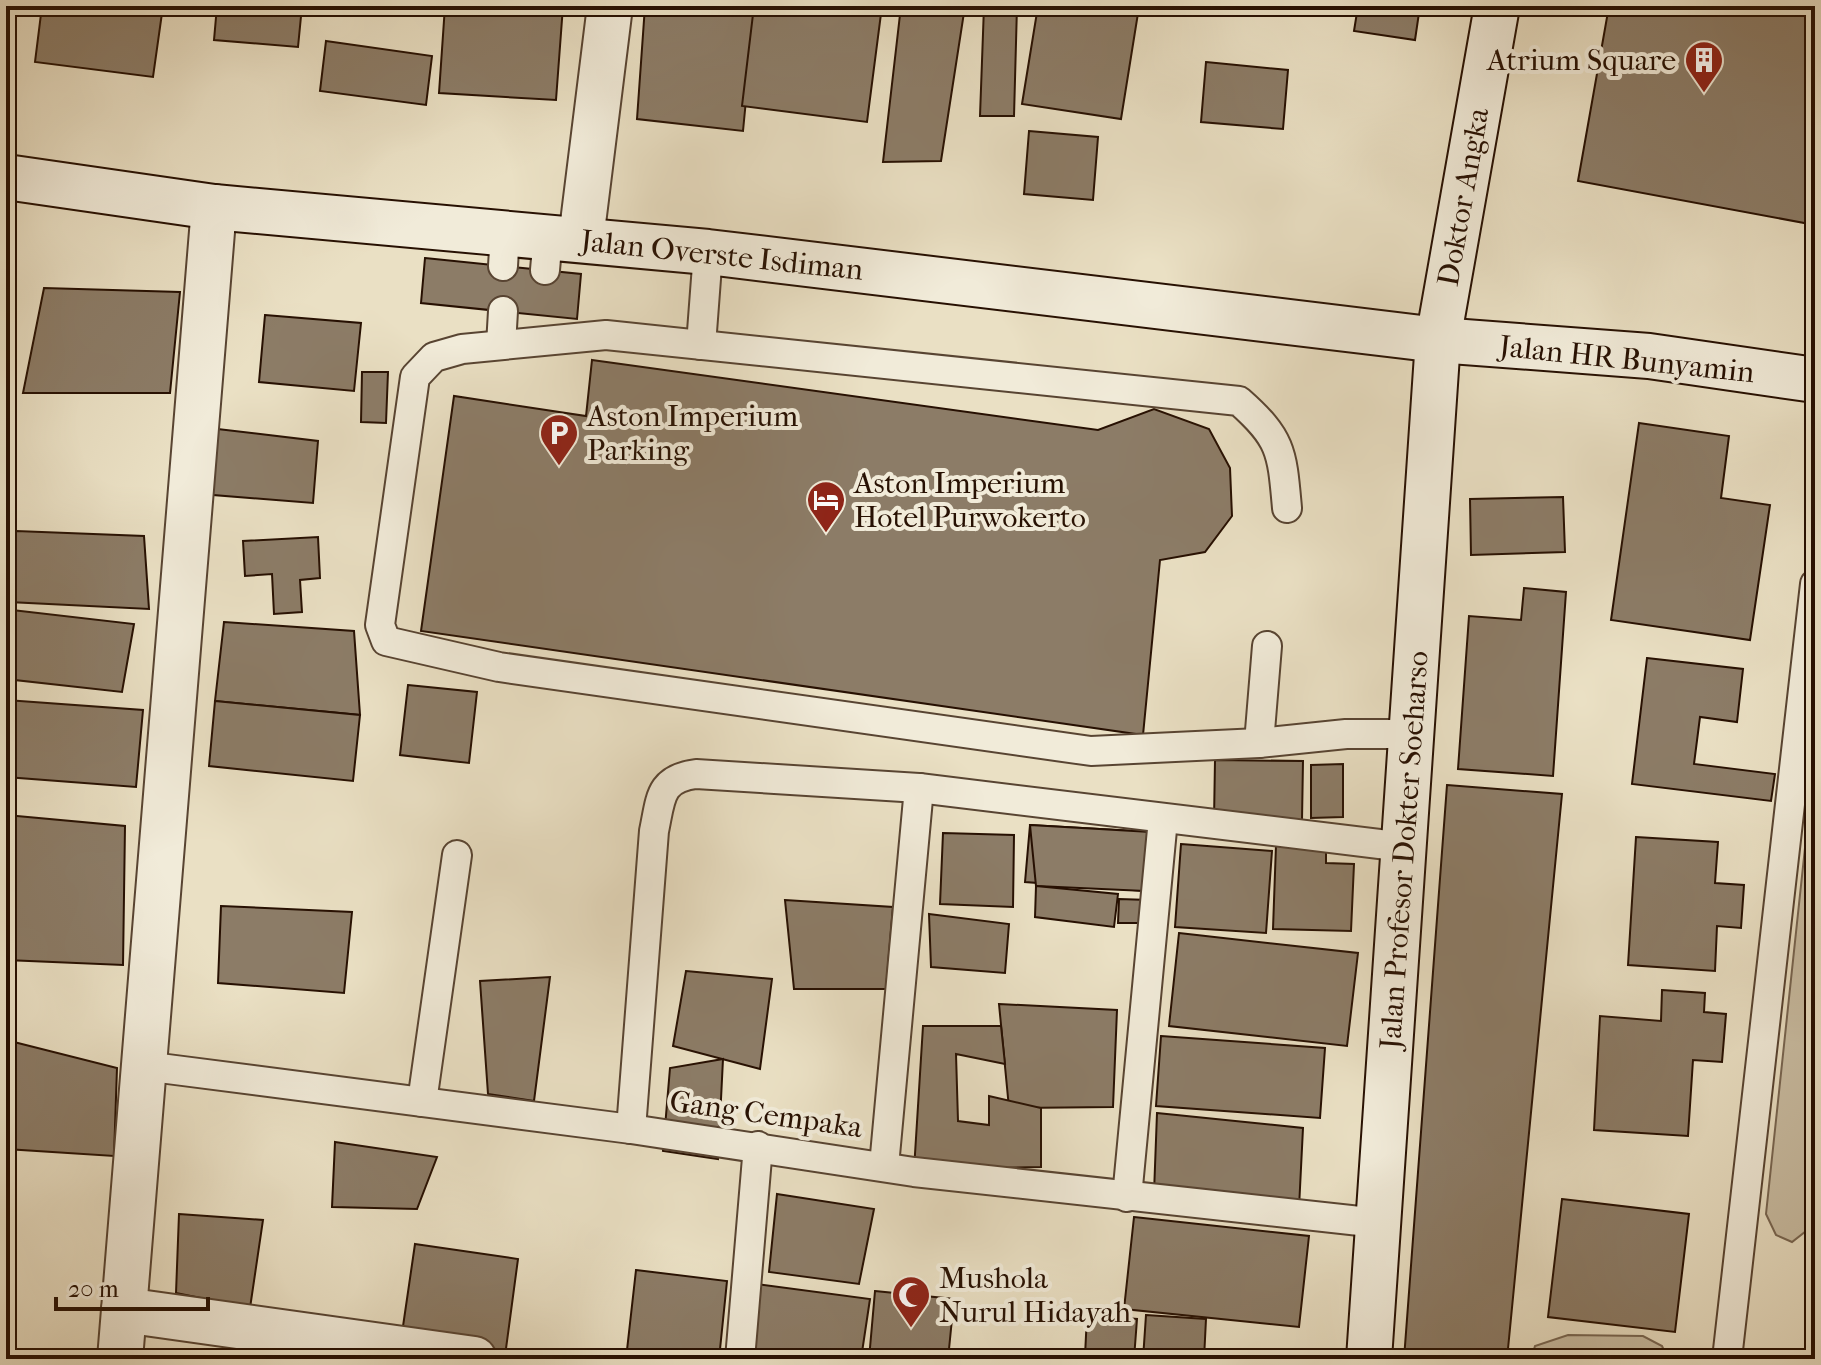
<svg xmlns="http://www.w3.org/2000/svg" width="1821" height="1365" font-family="'IM FELL French Canon',serif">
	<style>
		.green { fill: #c9bda3; stroke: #786652; stroke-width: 2 }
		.building { fill: #8c7c67; stroke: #271002; stroke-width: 2 }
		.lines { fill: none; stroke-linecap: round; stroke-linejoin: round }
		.lane-casing { stroke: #584432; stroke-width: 32 }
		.street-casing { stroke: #584432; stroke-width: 48 }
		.secondary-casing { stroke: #271002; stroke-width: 48 }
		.lane { stroke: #f1ebd9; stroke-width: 28 }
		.street { stroke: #f1ebd9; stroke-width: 44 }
		.secondary { stroke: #f1ebd9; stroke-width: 44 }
		.labels { text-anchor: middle; stroke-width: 8; stroke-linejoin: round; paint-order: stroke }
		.poi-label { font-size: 30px; fill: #271002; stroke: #f1ebd9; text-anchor: start }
		.street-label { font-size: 30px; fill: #271002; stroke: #f1ebd9 }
	</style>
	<rect width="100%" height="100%" fill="#eae0c4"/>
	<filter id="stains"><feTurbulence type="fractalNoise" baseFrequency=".0025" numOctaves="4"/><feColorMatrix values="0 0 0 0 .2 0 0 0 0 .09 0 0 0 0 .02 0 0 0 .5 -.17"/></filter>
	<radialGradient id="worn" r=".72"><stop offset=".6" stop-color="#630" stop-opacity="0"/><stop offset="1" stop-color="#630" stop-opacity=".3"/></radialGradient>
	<g class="green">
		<polygon points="1815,754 1815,1224 1792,1242 1776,1235 1766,1214"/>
		<polygon points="1568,1335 1643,1336 1662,1346 1668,1359 1531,1359 1535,1346"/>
	</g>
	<g class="building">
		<polygon points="42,6 163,6 153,77 35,62"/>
		<polygon points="217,6 302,6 298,47 214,40"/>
		<polygon points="445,6 563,6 556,100 439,93"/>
		<polygon points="645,6 755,6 743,131 637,119"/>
		<polygon points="754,6 882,6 867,122 742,106"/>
		<polygon points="901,6 965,6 941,161 883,162"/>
		<polygon points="984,6 1017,6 1014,116 980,116"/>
		<polygon points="1038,6 1139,7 1121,119 1022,104"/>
		<polygon points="1358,6 1420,6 1415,40 1354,31"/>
		<polygon points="1609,6 1815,6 1815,225 1578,181"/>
		<polygon points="326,41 432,56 426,105 320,91"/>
		<polygon points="1206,62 1288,70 1283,129 1201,122"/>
		<polygon points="1029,131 1098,137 1093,200 1024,194"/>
		<polygon points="425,258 581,274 577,319 421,303"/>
		<polygon points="44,288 180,292 170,393 23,393"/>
		<polygon points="265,315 361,323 354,391 259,382"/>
		<polygon points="592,360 1098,430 1154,409 1209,429 1230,468 1232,516 1205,552 1160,560 1143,735 421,631 454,396 586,416"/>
		<polygon points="362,372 388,372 386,423 361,422"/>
		<polygon points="1639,423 1729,436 1721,498 1770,505 1750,640 1611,620"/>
		<polygon points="209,428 318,441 313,503 201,494"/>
		<polygon points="1563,497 1565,552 1471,555 1470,499"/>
		<polygon points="16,531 144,536 149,609 9,602"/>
		<polygon points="318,537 320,578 300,580 302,612 274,614 272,574 245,576 243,541"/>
		<polygon points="1524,588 1566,592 1553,776 1458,769 1469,616 1521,620"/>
		<polygon points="12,610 134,624 122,692 6,679"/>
		<polygon points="224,622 354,631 360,715 215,701"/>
		<polygon points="1647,658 1743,669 1737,722 1700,717 1694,764 1775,774 1771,801 1632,784"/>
		<polygon points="408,685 477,692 469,763 400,755"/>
		<polygon points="6,700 143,710 136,787 6,777"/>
		<polygon points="215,701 360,715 353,781 209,766"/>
		<polygon points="1215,760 1303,761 1302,820 1214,820"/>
		<polygon points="1343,764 1343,817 1311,818 1311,765"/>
		<polygon points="1447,785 1562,794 1507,1359 1404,1359"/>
		<polygon points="6,815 125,826 123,965 6,960"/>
		<polygon points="1030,825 1151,832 1145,891 1025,882"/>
		<polygon points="1030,825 1151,832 1145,891 1036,886"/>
		<polygon points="943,833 1014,835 1013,907 940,904"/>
		<polygon points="1636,837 1718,842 1715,883 1744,885 1741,928 1717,926 1715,971 1628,965"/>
		<polygon points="1181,844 1272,851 1266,933 1175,927"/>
		<polygon points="1276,845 1326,847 1326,863 1354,864 1351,931 1273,929"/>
		<polygon points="1036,886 1118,894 1114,927 1035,917"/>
		<polygon points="1119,899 1149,900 1148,923 1118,923"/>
		<polygon points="785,900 893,907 886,989 794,989"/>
		<polygon points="221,906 352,912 344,993 218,983"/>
		<polygon points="929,914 1009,924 1005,973 931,967"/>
		<polygon points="1179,933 1358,953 1347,1046 1169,1026"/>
		<polygon points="686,971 772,979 760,1069 673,1046"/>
		<polygon points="550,977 534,1101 488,1094 480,981"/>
		<polygon points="1662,990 1705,993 1704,1012 1726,1014 1722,1062 1693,1060 1688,1136 1594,1130 1600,1016 1661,1021"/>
		<polygon points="999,1004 1117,1010 1113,1107 1009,1108"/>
		<polygon points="923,1026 1001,1026 1005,1064 956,1054 958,1121 989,1125 989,1096 1041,1108 1041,1167 914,1170"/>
		<polygon points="1161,1036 1325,1048 1320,1118 1156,1106"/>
		<polygon points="6,1040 117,1068 114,1156 6,1149"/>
		<polygon points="723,1059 718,1159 663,1151 670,1068"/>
		<polygon points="1157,1113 1303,1128 1299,1208 1154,1193"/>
		<polygon points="335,1142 437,1157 417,1209 332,1207"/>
		<polygon points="777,1194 874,1209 859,1284 769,1272"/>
		<polygon points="1562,1199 1689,1214 1675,1332 1548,1317"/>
		<polygon points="179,1214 263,1220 250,1308 176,1293"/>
		<polygon points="1134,1217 1309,1236 1299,1327 1124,1309"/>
		<polygon points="415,1244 518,1259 505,1356 401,1340"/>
		<polygon points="1815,1265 1815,1342 1809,1341"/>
		<polygon points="636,1270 727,1281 719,1359 626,1359"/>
		<polygon points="757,1284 870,1299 861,1359 747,1359"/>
		<polygon points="875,1291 954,1299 948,1359 869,1359"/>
		<polygon points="1087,1315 1137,1319 1134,1359 1053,1359 1053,1355 1085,1356"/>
		<polygon points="1146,1315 1206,1319 1204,1359 1143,1359"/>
	</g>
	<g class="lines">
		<g class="lane-casing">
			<g id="lane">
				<polyline points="503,266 505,233"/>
				<polyline points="545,270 548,236"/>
				<polyline points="501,345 503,311"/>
				<polyline points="701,345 708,252"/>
				<path d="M 1287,508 C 1282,452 1282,439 1239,401 L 606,335 L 462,349 L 434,357 L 415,377 L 380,625 L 386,641 L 499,667 L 1091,751 L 1259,743 L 1346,734 L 1409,734"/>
				<polyline points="1259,743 1267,646"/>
				<polyline points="144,1066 631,1129 914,1172 1378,1223"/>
				<polyline points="422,1102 457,855"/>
				<path d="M 631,1129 L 654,831 C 661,798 659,779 696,774 L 919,788 L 1404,847"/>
				<polyline points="884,1166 919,788"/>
				<polyline points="1127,1197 1163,819"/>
				<polyline points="740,1359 758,1146"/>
				<polyline points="1727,1359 1815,584"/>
			</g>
		</g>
		<g class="street-casing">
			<g id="street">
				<polyline points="581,239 610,6"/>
				<polyline points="124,1310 474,1359"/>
				<polyline points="120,1359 214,207"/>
			</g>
		</g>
		<g class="secondary-casing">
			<g id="secondary">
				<polyline points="6,177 214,207 708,252 1438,340 1649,356 1815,380"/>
				<polyline points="1369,1359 1438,340 1497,6"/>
			</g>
		</g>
		<use href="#lane" class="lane"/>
		<use href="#street" class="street"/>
		<use href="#secondary" class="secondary"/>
	</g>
	<defs>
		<g id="building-pin" transform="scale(2)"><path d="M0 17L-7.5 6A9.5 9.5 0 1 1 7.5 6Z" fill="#8f2418" stroke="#f1ebd9"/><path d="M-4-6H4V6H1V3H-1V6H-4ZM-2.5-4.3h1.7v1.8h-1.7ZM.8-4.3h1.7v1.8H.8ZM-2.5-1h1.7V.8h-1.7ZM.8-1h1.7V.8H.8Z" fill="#fff"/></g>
		<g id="parking-pin" transform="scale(2)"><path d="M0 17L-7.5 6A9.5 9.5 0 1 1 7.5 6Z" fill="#8f2418" stroke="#f1ebd9"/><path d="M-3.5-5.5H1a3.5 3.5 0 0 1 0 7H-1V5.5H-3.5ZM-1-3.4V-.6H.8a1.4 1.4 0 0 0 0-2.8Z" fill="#fff"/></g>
		<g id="hotel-pin" transform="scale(2)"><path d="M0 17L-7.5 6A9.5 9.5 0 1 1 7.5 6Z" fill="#8f2418" stroke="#f1ebd9"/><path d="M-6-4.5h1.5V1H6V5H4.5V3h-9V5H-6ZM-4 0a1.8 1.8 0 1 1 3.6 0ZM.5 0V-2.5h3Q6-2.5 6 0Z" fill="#fff"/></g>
		<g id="mosque-pin" transform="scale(2)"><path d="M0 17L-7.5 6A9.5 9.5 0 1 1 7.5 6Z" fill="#8f2418" stroke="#f1ebd9"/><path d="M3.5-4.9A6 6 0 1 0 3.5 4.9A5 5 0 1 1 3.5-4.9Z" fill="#fff"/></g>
	</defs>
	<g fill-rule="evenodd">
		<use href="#building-pin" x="1704" y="60"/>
		<use href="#parking-pin" x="559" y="433"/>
		<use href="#hotel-pin" x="826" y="500"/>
		<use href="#mosque-pin" x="911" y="1295"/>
	</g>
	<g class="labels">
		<g class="poi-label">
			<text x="1676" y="70" text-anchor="end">Atrium Square</text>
			<text x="587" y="426">Aston Imperium<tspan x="587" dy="34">Parking</tspan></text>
			<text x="854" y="493">Aston Imperium<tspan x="854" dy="34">Hotel Purwokerto</tspan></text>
			<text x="939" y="1288">Mushola<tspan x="939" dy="34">Nurul Hidayah</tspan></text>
		</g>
		<g class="street-label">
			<text transform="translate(1463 197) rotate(-80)" y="10">Doktor Angka</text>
			<text transform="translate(722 255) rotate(6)" y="10">Jalan Overste Isdiman</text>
			<text transform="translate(1627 359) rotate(6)" y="10">Jalan HR Bunyamin</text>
			<text transform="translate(1404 850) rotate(-86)" y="10">Jalan Profesor Dokter Soeharso</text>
			<text transform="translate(766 1114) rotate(8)" y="10">Gang Cempaka</text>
		</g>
	</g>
	<rect width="1821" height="1365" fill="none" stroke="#eae0c4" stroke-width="32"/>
	<rect x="8" y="8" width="1805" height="1349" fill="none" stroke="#271002" stroke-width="4"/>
	<rect x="16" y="16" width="1789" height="1333" fill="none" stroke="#271002" stroke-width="2"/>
	<path d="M56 1297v12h152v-12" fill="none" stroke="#271002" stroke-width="4"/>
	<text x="68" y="1297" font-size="24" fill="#271002" stroke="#f1ebd9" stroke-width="6" paint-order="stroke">20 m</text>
	<rect width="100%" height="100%" filter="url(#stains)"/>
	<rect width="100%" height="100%" fill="url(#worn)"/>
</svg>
